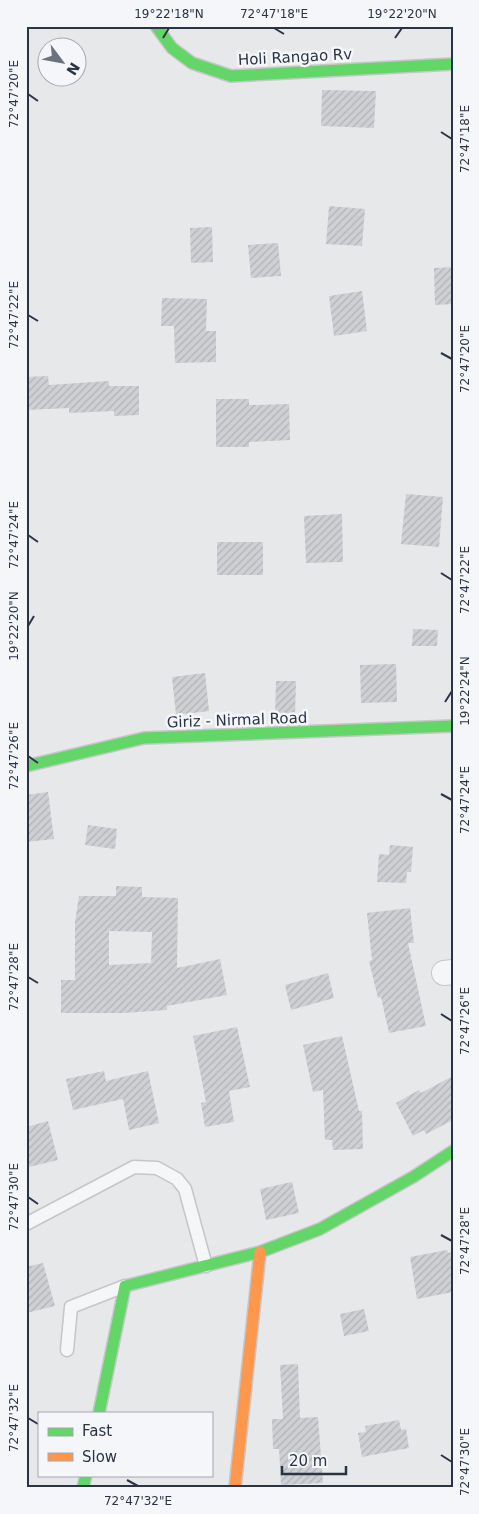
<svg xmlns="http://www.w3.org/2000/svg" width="479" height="1514" font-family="'DejaVu Sans',sans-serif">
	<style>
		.building { fill: url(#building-hatch); fill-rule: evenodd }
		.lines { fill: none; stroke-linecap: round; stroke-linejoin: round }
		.lane-casing { stroke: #c4c6c8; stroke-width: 15 }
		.street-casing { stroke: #c4c6c8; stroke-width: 26 }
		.fast-casing { stroke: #c4c6c8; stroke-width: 14 }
		.slow-casing { stroke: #c4c6c8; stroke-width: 14 }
		.lane { stroke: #f5f6f7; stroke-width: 12 }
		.street { stroke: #f5f6f7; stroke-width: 24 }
		.fast { stroke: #63d668; stroke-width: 11 }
		.slow { stroke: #ff974d; stroke-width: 11 }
		.ticks { fill: none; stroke: #2b3445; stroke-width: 2 }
		.labels { text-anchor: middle; stroke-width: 5; stroke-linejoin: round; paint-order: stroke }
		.street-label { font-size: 15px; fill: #2b3445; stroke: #f4f6f9 }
		.neatline { fill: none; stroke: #2b3445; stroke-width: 2 }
		.ticks-label { font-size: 12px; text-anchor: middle; fill: #2b3445 }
	</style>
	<defs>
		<pattern id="building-hatch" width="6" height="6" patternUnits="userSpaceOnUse" patternTransform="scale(1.25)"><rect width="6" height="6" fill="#ced0d3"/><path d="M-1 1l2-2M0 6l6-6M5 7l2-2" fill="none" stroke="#b1b3b6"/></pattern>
	</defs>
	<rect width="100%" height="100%" fill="#e6e8ea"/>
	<g class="building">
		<polygon points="322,90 376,91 374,128 321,126"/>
		<polygon points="329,206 365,209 362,246 326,244"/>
		<polygon points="212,227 213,262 191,263 190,228"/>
		<polygon points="278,243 281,276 251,278 248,245"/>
		<polygon points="453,267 453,304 435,305 434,268"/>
		<polygon points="362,291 367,331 334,336 329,296"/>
		<polygon points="162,298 207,299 206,331 216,331 216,362 175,363 174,326 161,326"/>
		<polygon points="48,376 49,385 109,381 109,386 139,386 139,415 114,416 114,411 69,413 69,408 26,410 26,377"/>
		<polygon points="216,399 249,399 249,405 289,404 290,440 249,442 249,447 216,447"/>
		<polygon points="406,494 443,497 439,547 401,544"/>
		<polygon points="342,514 343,562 306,563 304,516"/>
		<rect x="217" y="542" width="46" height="33"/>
		<polygon points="413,629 438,630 437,646 412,646"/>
		<polygon points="396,664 397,702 361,703 360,665"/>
		<polygon points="205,673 209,711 176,715 172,677"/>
		<polygon points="276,681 296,681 295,716 275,717"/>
		<polygon points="48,792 54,839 26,842 26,795"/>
		<polygon points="88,825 117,829 115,849 85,845"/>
		<polygon points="390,845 413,847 411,872 407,872 406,883 377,882 379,854 389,855"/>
		<path d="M 116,886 L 142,887 L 142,897 L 178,898 L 177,968 L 220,959 L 227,995 L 167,1006 L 167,1010 L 123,1013 L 61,1013 L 61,980 L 75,980 L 75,922 L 79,896 L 116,896 ZM 109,931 L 152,932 L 151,963 L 109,965 Z"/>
		<polygon points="410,908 414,943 408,943 426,1026 389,1033 381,997 378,998 369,961 372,960 367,913"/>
		<polygon points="328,973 334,998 291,1010 285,985"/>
		<polygon points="237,1027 250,1087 229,1091 234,1122 205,1127 201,1103 206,1102 193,1036"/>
		<polygon points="342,1036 359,1111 362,1111 363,1149 333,1150 332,1140 325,1140 323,1090 313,1092 303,1045"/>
		<polygon points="104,1071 106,1081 148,1071 159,1123 129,1130 123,1099 73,1110 66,1079"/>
		<polygon points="453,1076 453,1120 426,1134 424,1130 413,1136 396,1103 419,1090 421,1093"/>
		<polygon points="48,1121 58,1160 29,1167 26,1155 26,1127"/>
		<polygon points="292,1182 299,1213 266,1220 260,1189"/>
		<polygon points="447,1250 448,1253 453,1252 453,1292 417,1299 410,1257"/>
		<polygon points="43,1263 55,1306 26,1313 26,1267"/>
		<polygon points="364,1309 369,1331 344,1336 340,1314"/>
		<polygon points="298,1364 300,1418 318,1417 323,1483 281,1485 279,1449 273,1449 272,1419 283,1419 280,1365"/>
		<polygon points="399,1420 401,1430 406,1429 409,1448 362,1457 358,1433 366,1432 365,1426"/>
	</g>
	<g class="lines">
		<g class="lane-casing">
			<g id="lane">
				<polyline points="26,1224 134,1167 157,1168 177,1179 185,1189 206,1266"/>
				<polyline points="67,1350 71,1307 125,1286"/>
			</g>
		</g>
		<g class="street-casing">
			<polyline id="street" points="444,973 453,972"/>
		</g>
		<g class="fast-casing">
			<g id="fast">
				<polyline points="156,26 172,48 192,63 231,76 453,64"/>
				<polyline points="26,766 144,738 453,726"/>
				<polyline points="99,1413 125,1286 260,1252 320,1229 413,1177 453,1151"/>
				<polyline points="83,1488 86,1475"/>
			</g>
		</g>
		<g class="slow-casing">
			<polyline id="slow" points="235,1488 260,1252"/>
		</g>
		<use href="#lane" class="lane"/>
		<use href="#street" class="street"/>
		<use href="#fast" class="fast"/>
		<use href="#slow" class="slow"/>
	</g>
	<path class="ticks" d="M 274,28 L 284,34M 163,38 L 169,28M 395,38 L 402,28M 28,94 L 38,101M 441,132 L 452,139M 28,315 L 38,321M 441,353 L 452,359M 28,535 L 38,542M 441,573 L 452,580M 28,626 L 34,616M 445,702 L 452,691M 28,756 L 38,763M 441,794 L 452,800M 28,977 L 38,983M 441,1014 L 452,1021M 28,1197 L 38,1204M 441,1235 L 452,1241M 28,1418 L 38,1424M 441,1455 L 452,1462M 127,1480 L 138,1486"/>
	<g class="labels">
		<g class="street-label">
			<text transform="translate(295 57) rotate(-3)" y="5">Holi Rangao Rv</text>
			<text transform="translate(237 720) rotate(-2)" y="5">Giriz - Nirmal Road</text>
		</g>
	</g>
	<rect width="479" height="1514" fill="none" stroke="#f4f6f9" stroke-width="55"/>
	<rect x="38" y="1412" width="175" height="65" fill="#f4f6f9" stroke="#a4a8b1"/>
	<rect x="48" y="1428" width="25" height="8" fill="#63d668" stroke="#a4a8b1"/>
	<text x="82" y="1436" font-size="15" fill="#2b3445">Fast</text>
	<rect x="48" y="1453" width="25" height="8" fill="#ff974d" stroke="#a4a8b1"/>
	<text x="82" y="1462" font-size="15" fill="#2b3445">Slow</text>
	<g transform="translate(62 62) rotate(122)"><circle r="24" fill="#f4f6f9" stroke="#a4a8b1"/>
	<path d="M0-4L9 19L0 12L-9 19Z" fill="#6c737f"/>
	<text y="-8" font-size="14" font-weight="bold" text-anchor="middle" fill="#2b3445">N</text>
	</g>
	<path d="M282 1466v8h64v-8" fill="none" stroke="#2b3445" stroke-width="2.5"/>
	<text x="289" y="1466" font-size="15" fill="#2b3445" stroke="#f4f6f9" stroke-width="4" paint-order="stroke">20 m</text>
	<rect x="28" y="28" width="424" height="1458" class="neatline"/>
	<g class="ticks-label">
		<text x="169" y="18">19°22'18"N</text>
		<text x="274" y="18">72°47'18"E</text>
		<text x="402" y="18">19°22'20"N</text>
		<text transform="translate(14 94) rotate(-90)" y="4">72°47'20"E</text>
		<text transform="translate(465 139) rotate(-90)" y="4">72°47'18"E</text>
		<text transform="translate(14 315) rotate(-90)" y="4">72°47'22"E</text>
		<text transform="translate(465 359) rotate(-90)" y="4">72°47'20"E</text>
		<text transform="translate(14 535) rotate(-90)" y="4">72°47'24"E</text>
		<text transform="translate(465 580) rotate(-90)" y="4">72°47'22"E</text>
		<text transform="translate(14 626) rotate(-90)" y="4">19°22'20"N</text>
		<text transform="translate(465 691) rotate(-90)" y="4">19°22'24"N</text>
		<text transform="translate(14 756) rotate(-90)" y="4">72°47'26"E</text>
		<text transform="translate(465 800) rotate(-90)" y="4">72°47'24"E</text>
		<text transform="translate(14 977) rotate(-90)" y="4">72°47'28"E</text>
		<text transform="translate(465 1021) rotate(-90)" y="4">72°47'26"E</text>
		<text transform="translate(14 1197) rotate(-90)" y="4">72°47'30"E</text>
		<text transform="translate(465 1241) rotate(-90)" y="4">72°47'28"E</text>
		<text transform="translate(14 1418) rotate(-90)" y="4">72°47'32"E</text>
		<text transform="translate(465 1462) rotate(-90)" y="4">72°47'30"E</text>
		<text x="138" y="1505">72°47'32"E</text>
	</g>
</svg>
